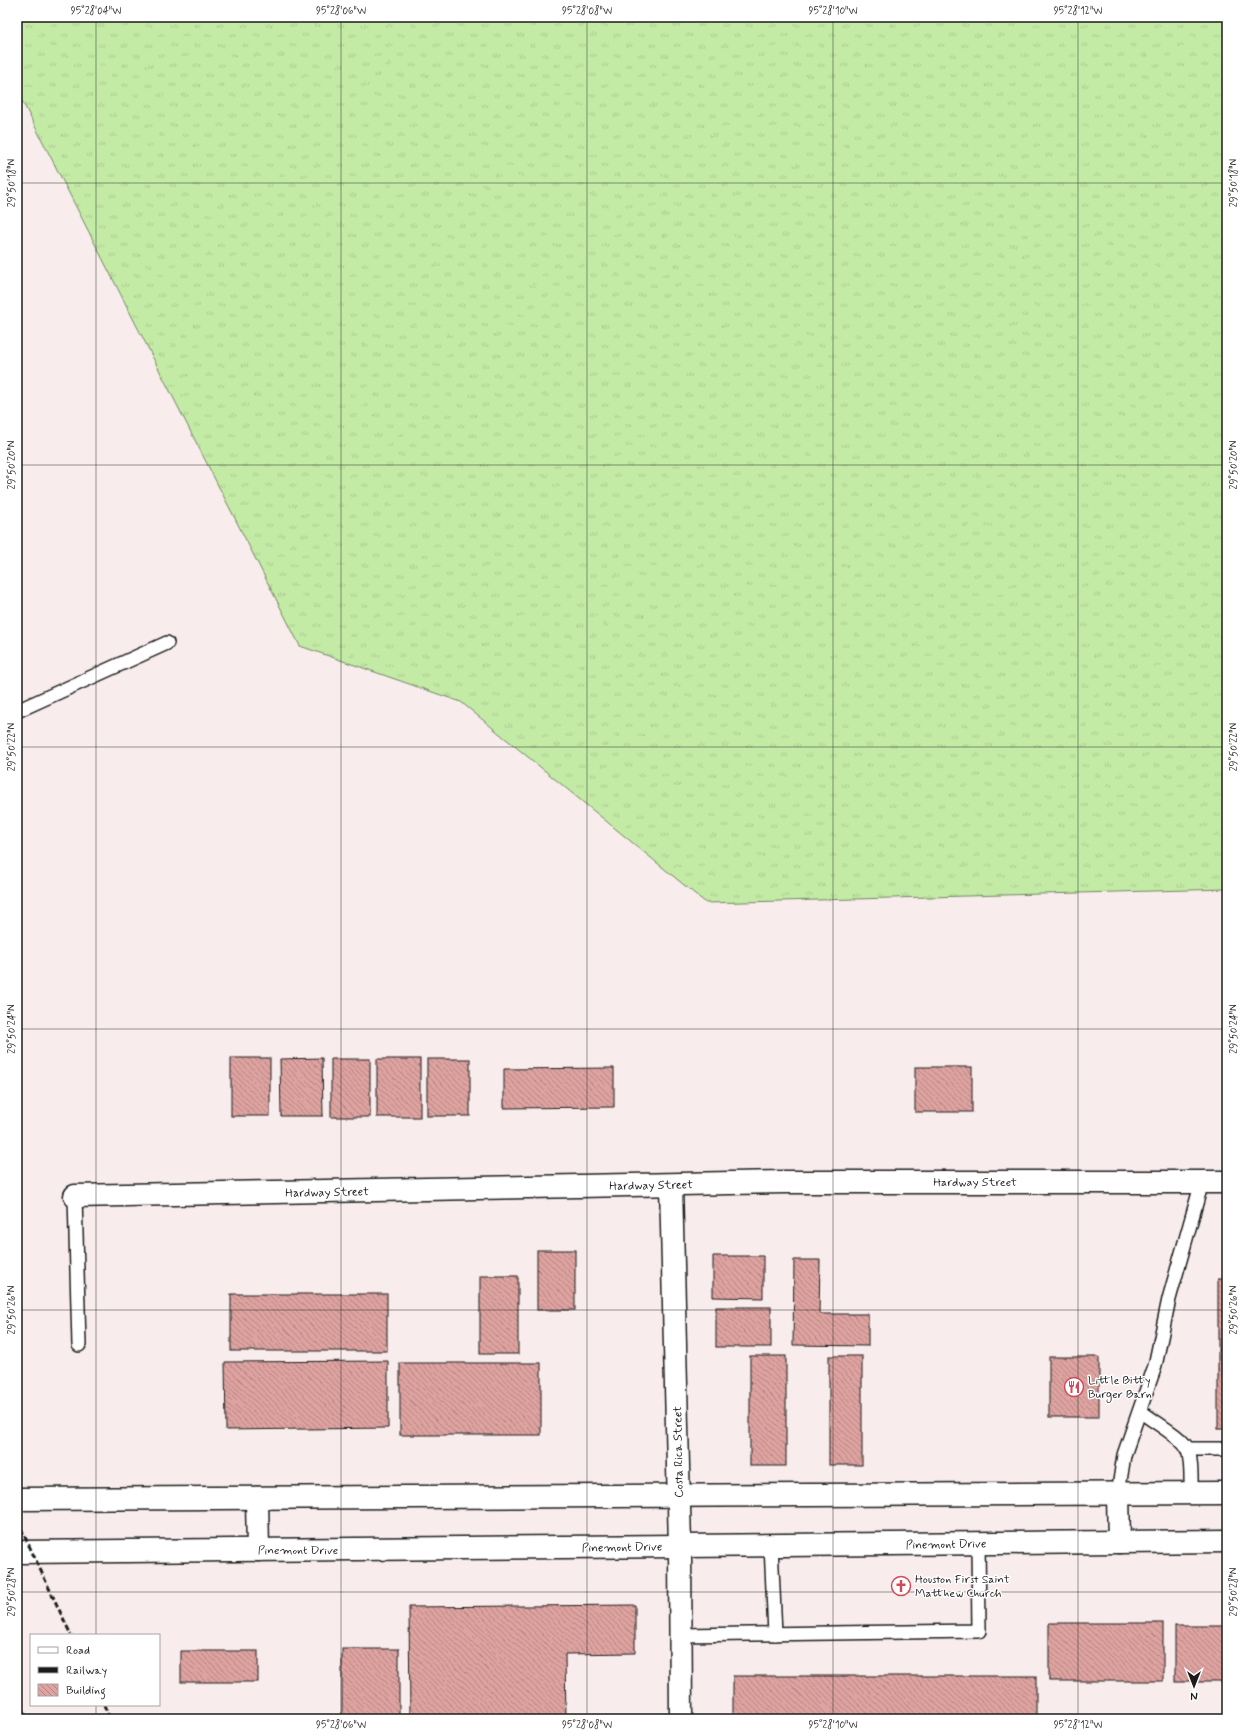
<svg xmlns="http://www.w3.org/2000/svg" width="1244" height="1736" font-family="Mynerve,sans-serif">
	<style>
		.grass { fill: url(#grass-tufts); stroke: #708461 }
		.building { fill: url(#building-back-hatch); stroke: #1c1c1c }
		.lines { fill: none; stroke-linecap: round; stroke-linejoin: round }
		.service-casing { stroke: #1c1c1c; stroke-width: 16 }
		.minor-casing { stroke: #1c1c1c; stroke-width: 25 }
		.secondary-casing { stroke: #1c1c1c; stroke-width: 25 }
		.service { stroke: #fff; stroke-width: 13 }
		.minor { stroke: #fff; stroke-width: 22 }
		.secondary { stroke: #fff; stroke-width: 22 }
		.rail { stroke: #1c1c1c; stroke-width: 3; stroke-dasharray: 6 3; stroke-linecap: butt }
		.ticks { fill: none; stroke: #1c1c1c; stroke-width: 1; stroke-opacity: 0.45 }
		.labels { text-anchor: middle; stroke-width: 3; stroke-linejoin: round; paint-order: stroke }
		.street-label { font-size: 12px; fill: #1c1c1c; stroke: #fff }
		.poi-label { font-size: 12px; fill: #1c1c1c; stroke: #fff; text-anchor: start }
		.neatline { fill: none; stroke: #1c1c1c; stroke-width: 1.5 }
		.ticks-label { font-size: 10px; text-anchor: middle; fill: #1c1c1c }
	</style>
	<defs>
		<pattern id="grass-tufts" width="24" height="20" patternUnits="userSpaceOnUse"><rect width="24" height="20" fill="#c4eba6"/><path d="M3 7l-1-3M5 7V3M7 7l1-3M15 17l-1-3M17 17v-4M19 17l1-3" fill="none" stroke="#a8c98e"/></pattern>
		<pattern id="building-back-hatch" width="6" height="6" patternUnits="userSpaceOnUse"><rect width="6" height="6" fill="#dea3a0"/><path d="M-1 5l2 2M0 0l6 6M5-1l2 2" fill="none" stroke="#b38482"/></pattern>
	</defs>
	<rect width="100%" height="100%" fill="#f8edec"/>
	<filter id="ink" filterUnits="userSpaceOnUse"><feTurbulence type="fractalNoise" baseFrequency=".025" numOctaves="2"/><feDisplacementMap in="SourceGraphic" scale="8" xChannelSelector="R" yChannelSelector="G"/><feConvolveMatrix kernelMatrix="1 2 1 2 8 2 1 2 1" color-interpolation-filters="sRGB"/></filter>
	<g filter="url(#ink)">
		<polygon class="grass" points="17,17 1227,17 1227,889 706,903 461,702 300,646 17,91"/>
		<g class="building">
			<rect x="231" y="1058" width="39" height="58"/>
			<polygon points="322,1058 323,1116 281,1116 280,1059"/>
			<rect x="331" y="1059" width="39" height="58"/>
			<rect x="377" y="1059" width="43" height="58"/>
			<rect x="427" y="1059" width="43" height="57"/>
			<rect x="915" y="1067" width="57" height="45"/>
			<polygon points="614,1068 614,1107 504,1108 504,1069"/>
			<rect x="537" y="1250" width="38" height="60"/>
			<polygon points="713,1256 763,1256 763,1298 713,1297"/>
			<polygon points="794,1260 820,1260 819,1314 868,1314 868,1346 793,1345"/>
			<rect x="480" y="1276" width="38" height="78"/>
			<rect x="1218" y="1279" width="9" height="150"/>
			<rect x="231" y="1294" width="156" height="57"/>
			<rect x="716" y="1307" width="55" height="40"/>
			<rect x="750" y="1356" width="36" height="110"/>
			<rect x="829" y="1356" width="33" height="109"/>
			<rect x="1049" y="1357" width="50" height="60"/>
			<polygon points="388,1361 388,1428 226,1430 225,1362"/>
			<rect x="400" y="1363" width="141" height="72"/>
			<polygon points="635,1605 635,1653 565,1654 566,1719 410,1719 409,1607"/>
			<rect x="1049" y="1623" width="114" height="58"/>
			<rect x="1175" y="1626" width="52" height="56"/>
			<rect x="342" y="1649" width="57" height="70"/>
			<rect x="181" y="1651" width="77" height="31"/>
			<rect x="733" y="1676" width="303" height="43"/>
			<polygon points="21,1703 28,1719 17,1719 17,1704"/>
		</g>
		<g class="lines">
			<g class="service-casing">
				<g id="service">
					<polyline points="17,711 167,643"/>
					<polyline points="75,1196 79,1345"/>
					<path d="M 1140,1411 C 1151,1420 1184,1438 1188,1450 C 1192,1463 1191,1479 1191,1493"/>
					<polyline points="1187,1449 1227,1449"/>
					<polyline points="1118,1494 1124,1455 1155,1366 1169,1299 1202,1182"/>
					<polyline points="771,1545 775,1634"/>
					<polyline points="680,1635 979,1631 978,1543"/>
				</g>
			</g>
			<g class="minor-casing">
				<g id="minor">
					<polyline points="671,1185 680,1546 681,1719"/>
					<polyline points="75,1196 785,1182 1227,1182"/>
				</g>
			</g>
			<g class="secondary-casing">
				<g id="secondary">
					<polyline points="1118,1494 1119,1542"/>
					<polyline points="257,1498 258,1550"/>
					<polyline points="17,1499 1227,1493"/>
					<polyline points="17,1552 1227,1541"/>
				</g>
			</g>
			<use href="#service" class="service"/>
			<use href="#minor" class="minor"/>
			<use href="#secondary" class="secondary"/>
			<g class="rail">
				<polyline points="17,1520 71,1635"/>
				<polyline points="104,1705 110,1719"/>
			</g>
		</g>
	</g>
	<path class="ticks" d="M 96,17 L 96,1635M 341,17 L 341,1719M 587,17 L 587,1719M 833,17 L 833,1719M 1078,17 L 1078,1719M 17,183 L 1227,183M 17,465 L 1227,465M 17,747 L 1227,747M 17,1029 L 1227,1029M 17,1310 L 1227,1310M 17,1592 L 1227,1592M 96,1705 L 96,1719"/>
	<defs>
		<g id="restaurant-ring" transform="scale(1)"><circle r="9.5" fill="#fff" stroke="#d1495b" stroke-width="1.5"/><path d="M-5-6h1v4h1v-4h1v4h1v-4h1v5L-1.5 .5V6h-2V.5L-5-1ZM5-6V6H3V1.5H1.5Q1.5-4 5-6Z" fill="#d1495b"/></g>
		<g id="church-ring" transform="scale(1)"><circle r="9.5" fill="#fff" stroke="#d1495b" stroke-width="1.5"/><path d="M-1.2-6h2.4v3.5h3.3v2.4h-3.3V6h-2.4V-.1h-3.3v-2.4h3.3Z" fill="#d1495b"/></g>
	</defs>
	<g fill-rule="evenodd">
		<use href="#restaurant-ring" x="1074" y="1387"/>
		<use href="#church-ring" x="901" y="1586"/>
	</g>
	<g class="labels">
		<g class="street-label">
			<text x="975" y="1186">Hardway Street</text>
			<text transform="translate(651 1185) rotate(-1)" y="4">Hardway Street</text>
			<text transform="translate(327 1192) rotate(-1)" y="4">Hardway Street</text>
			<text transform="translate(678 1452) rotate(-91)" y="4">Costa Rica Street</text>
			<text transform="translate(946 1544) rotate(-1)" y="4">Pinemont Drive</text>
			<text transform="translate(622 1547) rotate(-1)" y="4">Pinemont Drive</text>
			<text x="298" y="1554">Pinemont Drive</text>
		</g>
		<g class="poi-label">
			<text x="1088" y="1384">Little Bitty<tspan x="1088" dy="14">Burger Barn</tspan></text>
			<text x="915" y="1583">Houston First Saint<tspan x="915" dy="14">Matthew Church</tspan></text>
		</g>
	</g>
	<rect width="1244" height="1736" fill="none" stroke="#fff" stroke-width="44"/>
	<rect x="30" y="1634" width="130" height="72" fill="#ffffff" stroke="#a4a4a4"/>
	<rect x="38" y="1647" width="20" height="6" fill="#ffffff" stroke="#a4a4a4"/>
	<text x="66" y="1654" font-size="12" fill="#1c1c1c">Road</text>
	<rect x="38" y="1667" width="20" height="6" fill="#1c1c1c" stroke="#a4a4a4"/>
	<text x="66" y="1674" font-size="12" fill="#1c1c1c">Railway</text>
	<rect x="38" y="1684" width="20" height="12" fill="url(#building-back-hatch)" stroke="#a4a4a4"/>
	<text x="66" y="1694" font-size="12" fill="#1c1c1c">Building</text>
	<g transform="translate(1194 1686) rotate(180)" stroke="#ffffff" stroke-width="3" paint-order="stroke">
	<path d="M0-3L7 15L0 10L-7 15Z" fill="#1c1c1c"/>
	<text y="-6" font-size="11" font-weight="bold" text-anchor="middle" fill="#1c1c1c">N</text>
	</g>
	<rect x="22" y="22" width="1200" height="1692" class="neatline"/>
	<g class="ticks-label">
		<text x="96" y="14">95°28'04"W</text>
		<text x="341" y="14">95°28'06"W</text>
		<text x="587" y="14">95°28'08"W</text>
		<text x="833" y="14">95°28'10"W</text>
		<text x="1078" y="14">95°28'12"W</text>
		<text transform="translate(1233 183) rotate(-90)" y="4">29°50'18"N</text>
		<text transform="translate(11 183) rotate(-90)" y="4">29°50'18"N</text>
		<text transform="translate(1233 465) rotate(-90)" y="4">29°50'20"N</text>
		<text transform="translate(11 465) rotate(-90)" y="4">29°50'20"N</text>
		<text transform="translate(1233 747) rotate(-90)" y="4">29°50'22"N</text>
		<text transform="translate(11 747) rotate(-90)" y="4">29°50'22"N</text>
		<text transform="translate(1233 1029) rotate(-90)" y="4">29°50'24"N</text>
		<text transform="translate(11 1029) rotate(-90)" y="4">29°50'24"N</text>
		<text transform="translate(1233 1310) rotate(-90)" y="4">29°50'26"N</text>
		<text transform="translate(11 1310) rotate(-90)" y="4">29°50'26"N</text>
		<text transform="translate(11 1592) rotate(-90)" y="4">29°50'28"N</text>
		<text transform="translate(1233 1592) rotate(-90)" y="4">29°50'28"N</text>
		<text x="341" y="1728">95°28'06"W</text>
		<text x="587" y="1728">95°28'08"W</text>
		<text x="833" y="1728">95°28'10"W</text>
		<text x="1078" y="1728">95°28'12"W</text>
	</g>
</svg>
